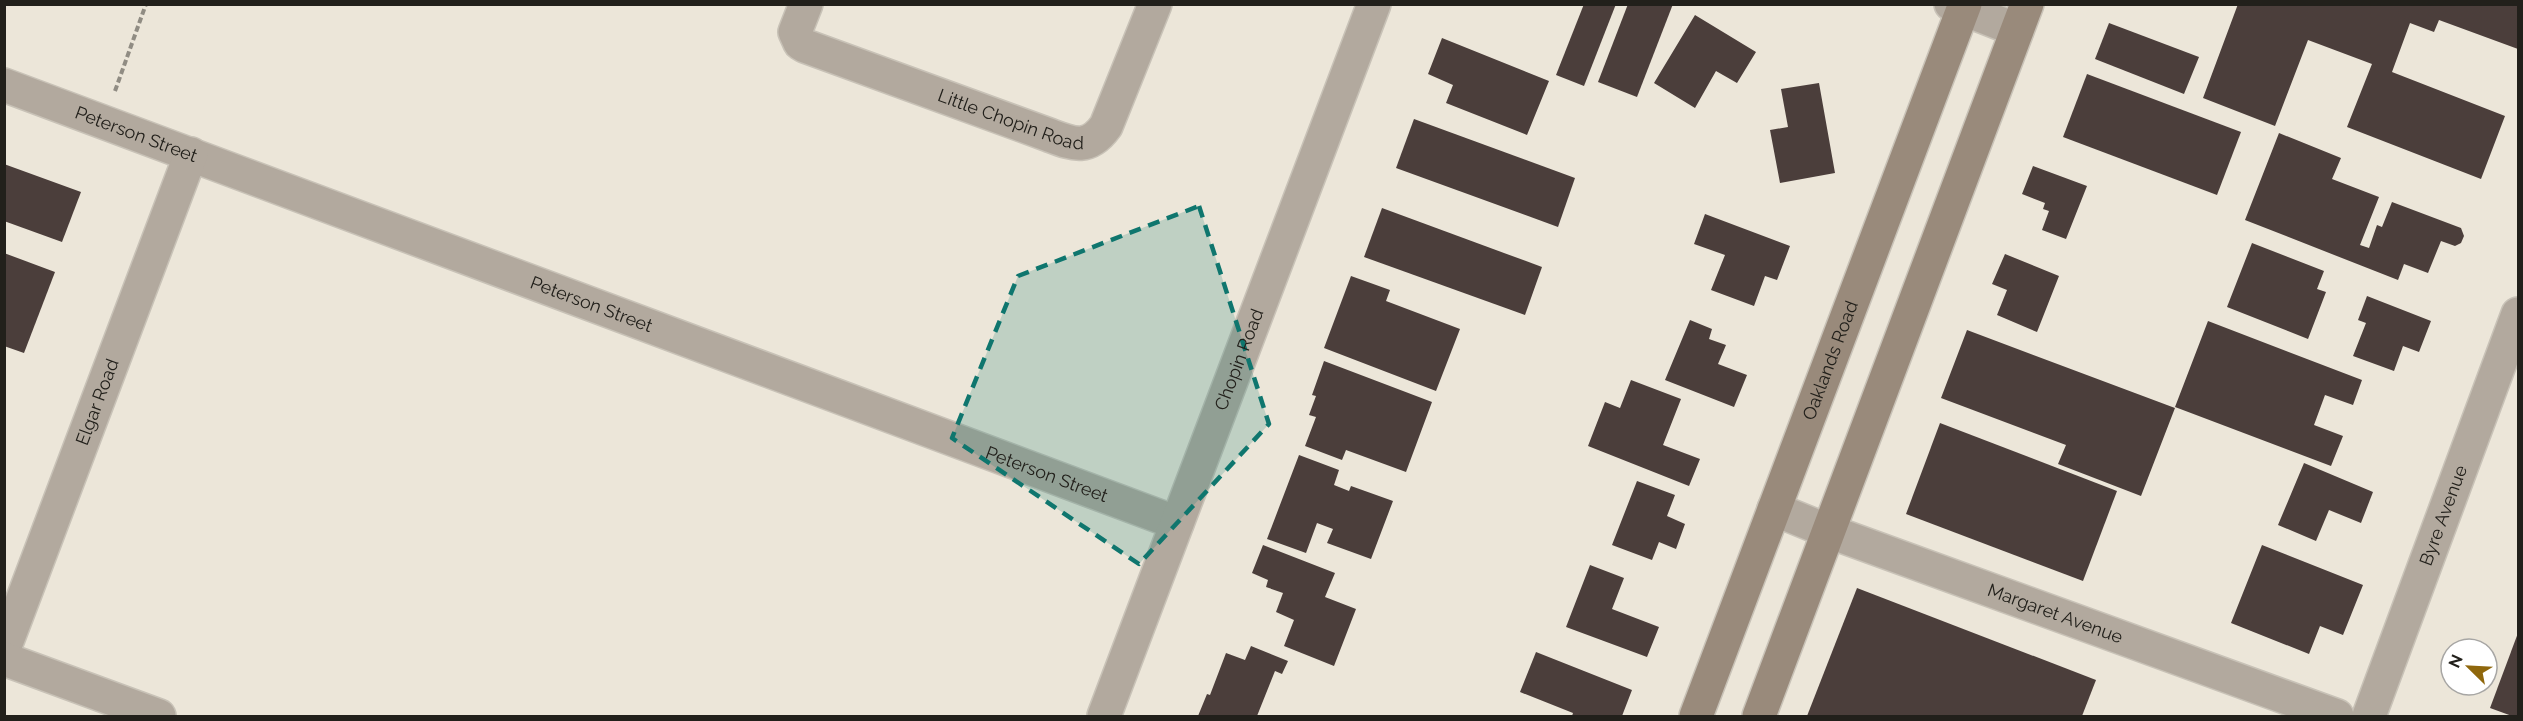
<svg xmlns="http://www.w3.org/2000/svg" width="2523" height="721" font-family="Raleway,sans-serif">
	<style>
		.building { fill: #4b3e3b }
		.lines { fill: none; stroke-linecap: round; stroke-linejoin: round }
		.minor-casing { stroke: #c8c2b7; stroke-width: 36 }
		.secondary-casing { stroke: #c8c2b7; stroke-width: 36 }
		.path { stroke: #908c83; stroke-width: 4; stroke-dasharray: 6 3; stroke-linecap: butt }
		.minor { stroke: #b2a99e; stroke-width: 33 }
		.secondary { stroke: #998a7b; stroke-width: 33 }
		.marked { fill: #0f766e; fill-opacity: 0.2; stroke: #0f766e; stroke-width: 4.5; stroke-dasharray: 12 8; stroke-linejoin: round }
		.labels { text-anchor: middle; stroke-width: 6; stroke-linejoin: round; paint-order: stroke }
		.street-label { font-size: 18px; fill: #22201b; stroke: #fff }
	</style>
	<rect width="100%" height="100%" fill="#ece6d9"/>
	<g class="building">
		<polygon points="1584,4 1616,4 1584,86 1556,75"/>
		<polygon points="1628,4 1673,4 1637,97 1598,82"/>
		<polygon points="2238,4 2518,4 2518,49 2439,20 2434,32 2410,23 2392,72 2505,116 2481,179 2347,127 2372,64 2308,40 2275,126 2203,98"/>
		<polygon points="1695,15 1756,52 1737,83 1716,71 1695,108 1654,83"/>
		<polygon points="2109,23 2199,57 2184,94 2095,59"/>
		<polygon points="1442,38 1549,81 1527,135 1446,103 1453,85 1428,74"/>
		<polygon points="2087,74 2241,132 2217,195 2063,137"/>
		<polygon points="1819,83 1835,173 1780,183 1770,130 1788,127 1781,89"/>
		<polygon points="1414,119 1575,178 1558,227 1396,168"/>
		<polygon points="2279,133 2341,158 2332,179 2379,197 2360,245 2369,248 2377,225 2382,227 2392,202 2461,228 2464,236 2461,243 2455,246 2441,241 2428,273 2404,264 2398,280 2245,220"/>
		<polygon points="4,164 81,192 62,242 4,221"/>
		<polygon points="2033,166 2087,186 2066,239 2042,230 2049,211 2043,209 2045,203 2022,194"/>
		<polygon points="1382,208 1542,267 1525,315 1364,257"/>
		<polygon points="1705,214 1790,246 1777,280 1765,276 1754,306 1711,290 1725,255 1694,244"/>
		<polygon points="2252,243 2324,271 2317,289 2326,292 2308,339 2227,307"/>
		<polygon points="4,253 55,272 24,353 4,346"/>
		<polygon points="2005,254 2059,276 2037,332 1997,315 2007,290 1992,284"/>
		<polygon points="1351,276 1390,290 1386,301 1460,329 1436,391 1324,348"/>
		<polygon points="2367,296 2431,321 2419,352 2403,346 2394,371 2353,356 2366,323 2358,320"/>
		<polygon points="1690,320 1712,329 1709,339 1726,345 1718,364 1747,375 1734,407 1665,380"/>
		<polygon points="2208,321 2362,380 2353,405 2325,395 2314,425 2343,436 2331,466 2175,407"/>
		<polygon points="1967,330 2175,408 2141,496 2058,464 2066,445 1941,398"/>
		<polygon points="1324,361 1432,402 1406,472 1346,450 1342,460 1305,446 1316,417 1309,415 1316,396 1312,395"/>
		<polygon points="1631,380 1681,399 1663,445 1700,459 1689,486 1588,446 1605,402 1620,408"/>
		<polygon points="1940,423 2117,491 2083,581 1906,514"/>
		<polygon points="1299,455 1339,470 1334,485 1349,491 1351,486 1393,501 1371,559 1327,543 1333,529 1317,523 1306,553 1267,539"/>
		<polygon points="2304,463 2373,492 2361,523 2329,510 2316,541 2278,525"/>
		<polygon points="1637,481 1675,495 1667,516 1685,524 1676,549 1659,542 1652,560 1612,545"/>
		<polygon points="1263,545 1335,573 1325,597 1356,609 1334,666 1284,646 1294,620 1276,612 1283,593 1266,587 1268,580 1252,573"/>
		<polygon points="2262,545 2363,585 2343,635 2320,626 2309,654 2231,623"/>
		<polygon points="1590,565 1624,578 1612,609 1659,627 1647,657 1566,627"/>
		<polygon points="1857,588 2096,680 2082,716 1807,716"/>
		<polygon points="2518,633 2518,716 2512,716 2490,708"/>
		<polygon points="1251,646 1288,661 1282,674 1275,671 1257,716 1198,716 1207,694 1210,695 1226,653 1245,660"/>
		<polygon points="1536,652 1632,690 1622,716 1572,716 1573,713 1520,692"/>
	</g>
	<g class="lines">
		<g class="minor-casing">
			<g id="minor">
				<path id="s1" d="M 806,4 L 795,32 L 800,43 L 805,46 L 1049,135 C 1073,144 1088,151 1106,126 L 1155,4"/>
				<polyline points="1951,4 2017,30"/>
				<path id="s2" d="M 4,85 L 1177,523"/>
				<path id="s3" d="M 1774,509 L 1828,531 L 2337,716"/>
				<path id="s4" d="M 4,649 L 191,154"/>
				<polyline points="4,659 159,716"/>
				<path id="s5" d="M 1104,716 L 1374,4"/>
				<path id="s6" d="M 2369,716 L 2518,314"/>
			</g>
		</g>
		<g class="secondary-casing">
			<g id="secondary">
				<path id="s7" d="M 1696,716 L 1965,4"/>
				<polyline points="1759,716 2027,4"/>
			</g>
		</g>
		<polyline class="path" points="115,91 146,4"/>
		<use href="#minor" class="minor"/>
		<use href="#secondary" class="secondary"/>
	</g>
	<path class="marked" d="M 1199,206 L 1269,424 L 1139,564 L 952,438 L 1018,276 Z"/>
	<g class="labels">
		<g class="street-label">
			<text dy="6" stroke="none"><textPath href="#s1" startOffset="267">Little Chopin Road</textPath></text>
			<text dy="6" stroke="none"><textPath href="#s2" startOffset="141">Peterson Street</textPath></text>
			<text dy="6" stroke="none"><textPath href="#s2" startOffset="627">Peterson Street</textPath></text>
			<text dy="6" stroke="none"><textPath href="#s5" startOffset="381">Chopin Road</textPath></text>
			<text dy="6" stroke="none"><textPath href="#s7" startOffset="380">Oaklands Road</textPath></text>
			<text dy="6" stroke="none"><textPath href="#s4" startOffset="264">Elgar Road</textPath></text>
			<text dy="6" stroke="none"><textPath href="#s2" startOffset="1113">Peterson Street</textPath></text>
			<text dy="6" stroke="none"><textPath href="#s6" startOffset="214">Byre Avenue</textPath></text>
			<text dy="6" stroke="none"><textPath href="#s3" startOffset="300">Margaret Avenue</textPath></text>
		</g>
	</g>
	<rect width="2523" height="721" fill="none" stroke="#22201b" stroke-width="12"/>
	<g transform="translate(2469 667) rotate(294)"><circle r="28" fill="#ffffff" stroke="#a7a6a4" stroke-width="1.5"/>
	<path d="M0-4.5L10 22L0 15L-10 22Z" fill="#8f670c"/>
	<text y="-9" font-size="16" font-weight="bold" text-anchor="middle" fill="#22201b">N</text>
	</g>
</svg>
